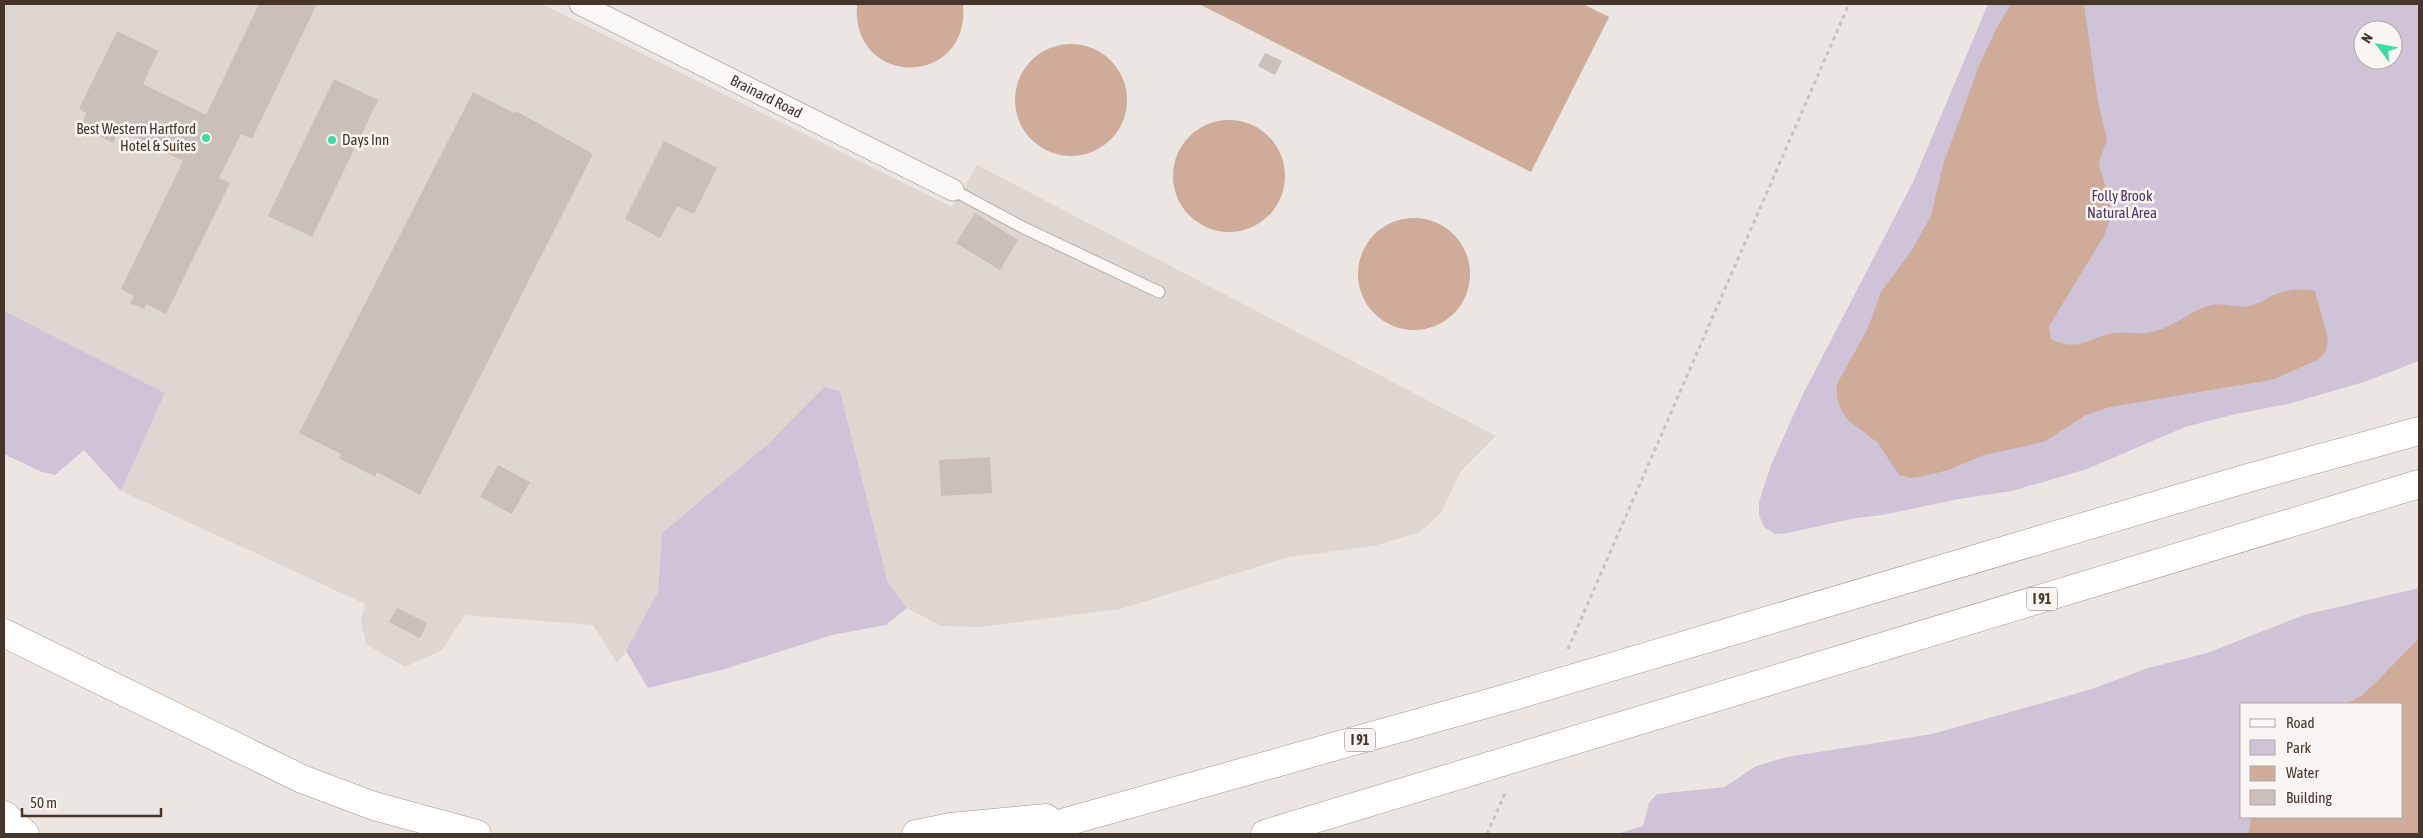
<svg xmlns="http://www.w3.org/2000/svg" width="2423" height="838" font-family="'Asap Condensed',sans-serif">
	<style>
		.built { fill: #ded6d0 }
		.green { fill: #cec3d7; fill-rule: evenodd }
		.water { fill: #cfab9a }
		.building { fill: #cbc0b9 }
		.lines { fill: none; stroke-linecap: round; stroke-linejoin: round }
		.lane-casing { stroke: #b7ada7; stroke-width: 13 }
		.street-casing { stroke: #b7ada7; stroke-width: 23 }
		.highway-casing { stroke: #a49488; stroke-width: 29 }
		.path { stroke: #c8c1bc; stroke-width: 3; stroke-dasharray: 4 4; stroke-linecap: butt }
		.lane { stroke: #faf8f6; stroke-width: 11 }
		.street { stroke: #faf8f6; stroke-width: 21 }
		.highway { stroke: #fff; stroke-width: 28 }
		.poi-dot { fill: #3cdca3; stroke: #f9f5f3; stroke-width: 2 }
		.labels { text-anchor: middle; stroke-width: 5; stroke-linejoin: round; paint-order: stroke }
		.shield { fill: #f9f5f3; stroke: #7c6f65; stroke-width: 1 }
		.shield-label { font-size: 14px; font-weight: bold; fill: #463528 }
		.street-label { font-size: 15px; fill: #463528; stroke: #f9f5f3 }
		.poi-label { font-size: 15px; fill: #463528; stroke: #f9f5f3; text-anchor: end }
		.park-label { font-size: 15px; fill: #513464; stroke: #f9f5f3 }
	</style>
	<rect width="100%" height="100%" fill="#ece6e3"/>
	<polygon class="built" points="4,4 542,4 952,207 977,165 1496,436 1460,472 1441,513 1420,532 1374,546 1289,557 1120,609 980,627 941,626 907,608 888,583 840,391 824,387 768,444 662,533 658,592 632,644 617,663 593,625 465,615 442,650 405,667 366,644 361,620 365,604 121,491 165,393 4,311"/>
	<g class="green">
		<path d="M 1988,4 L 2419,4 L 2419,361 L 2364,382 L 2288,404 L 2236,414 L 2185,427 L 2087,469 L 2012,491 L 1959,499 L 1882,515 L 1856,518 L 1788,533 L 1775,534 L 1764,527 L 1759,515 L 1759,502 L 1771,465 L 1802,396 L 1914,180 ZM 2363,30 L 2393,30 L 2393,60 L 2363,60 ZM 2318,360 L 2272,380 L 2183,395 ZM 2067,427 C 2040,448 2015,445 1984,455 C 1959,462 1938,474 1911,478 Z"/>
		<polygon points="4,311 165,393 121,491 84,450 55,475 42,472 4,454"/>
		<polygon points="824,387 840,391 888,583 907,608 886,625 832,635 725,669 648,688 626,651 658,592 662,533 768,444"/>
		<polygon points="2419,588 2419,638 2375,683 2362,695 2345,704 2242,704 2242,817 2251,817 2248,834 1617,834 1643,826 1649,803 1657,794 1725,787 1756,766 1787,757 1932,734 2092,689 2148,668 2207,653 2304,615"/>
	</g>
	<g class="water">
		<path d="M 857,4 L 963,4 C 971,88 850,89 857,4 Z"/>
		<polygon points="1199,4 1583,4 1609,17 1531,172"/>
		<path d="M 2011,4 L 2084,4 L 2098,102 L 2107,139 L 2099,163 L 2112,213 L 2104,236 L 2049,326 L 2051,339 C 2081,354 2090,335 2117,333 C 2129,332 2144,335 2155,331 C 2176,326 2191,310 2211,305 C 2224,302 2239,310 2253,305 C 2260,303 2267,298 2274,295 C 2286,289 2302,289 2315,291 L 2328,339 L 2326,351 L 2318,360 L 2272,380 L 2110,407 L 2086,415 L 2044,442 L 1984,455 L 1948,470 L 1924,476 L 1911,478 L 1899,475 L 1878,443 L 1848,420 L 1841,410 L 1837,397 L 1837,384 L 1868,328 L 1881,292 L 1912,250 L 1931,216 L 1943,165 L 1979,66 L 1996,29 Z"/>
		<circle cx="1071" cy="100" r="56"/>
		<circle cx="1229" cy="176" r="56"/>
		<circle cx="1414" cy="274" r="56"/>
		<polygon points="2419,638 2419,834 2248,834 2251,817 2402,817 2402,704 2345,704 2362,695 2375,683"/>
	</g>
	<g class="building">
		<polygon points="259,4 317,4 252,139 241,134 219,178 230,183 166,314 146,304 144,309 130,303 134,296 121,289 183,161 119,130 113,143 82,128 86,113 79,109 117,31 158,51 143,84 206,115"/>
		<polygon points="1265,53 1282,61 1275,75 1258,66"/>
		<polygon points="334,79 378,100 312,237 268,216"/>
		<polygon points="473,92 514,113 516,111 593,154 420,495 377,472 375,477 339,458 341,454 299,433"/>
		<polygon points="664,141 717,168 694,214 677,206 660,238 625,219"/>
		<polygon points="975,213 1018,240 1000,270 956,243"/>
		<polygon points="990,457 992,493 941,496 939,460"/>
		<polygon points="498,465 530,482 512,514 480,497"/>
		<polygon points="397,608 427,623 420,638 389,622"/>
	</g>
	<g class="lines">
		<g class="lane-casing">
			<polyline id="lane" points="953,190 1024,228 1159,292"/>
		</g>
		<g class="street-casing">
			<g id="street">
				<path id="s1" d="M 580,4 L 953,190"/>
			</g>
		</g>
		<g class="highway-casing">
			<g id="highway">
				<polyline points="4,633 302,779 374,806 477,834"/>
				<polyline points="4,815 25,834"/>
				<polyline points="916,834 951,827 1046,818"/>
				<polyline points="1023,834 1500,700 2248,478 2419,431"/>
				<polyline points="1265,834 2419,484"/>
			</g>
		</g>
		<g class="path">
			<polyline points="1568,649 1849,4"/>
			<polyline points="1487,834 1506,791"/>
		</g>
		<use href="#lane" class="lane"/>
		<use href="#street" class="street"/>
		<use href="#highway" class="highway"/>
	</g>
	<g class="poi-dot">
		<circle cx="206" cy="138" r="5"/>
		<circle cx="332" cy="140" r="5"/>
	</g>
	<g class="labels">
		<g class="shield">
			<rect x="2027" y="587.5" width="30" height="23" rx="4"/>
			<rect x="1345" y="728.5" width="30" height="23" rx="4"/>
		</g>
		<g class="shield-label">
			<text x="2042" y="604">I 91</text>
			<text x="1360" y="745">I 91</text>
		</g>
		<g class="street-label">
			<text dy="5" stroke="none"><textPath href="#s1" startOffset="208">Brainard Road</textPath></text>
		</g>
		<g class="poi-label">
			<text x="196" y="134">Best Western Hartford<tspan x="196" dy="17">Hotel &amp; Suites</tspan></text>
			<text x="342" y="145" text-anchor="start">Days Inn</text>
		</g>
		<g class="park-label">
			<text x="2122" y="201">Folly Brook<tspan x="2122" dy="17">Natural Area</tspan></text>
		</g>
	</g>
	<rect width="2423" height="838" fill="none" stroke="#463528" stroke-width="10"/>
	<rect x="2240" y="703" width="162" height="115" fill="#f9f5f3" stroke="#b1a8a2"/>
	<rect x="2250" y="719" width="25" height="8" fill="#faf8f6" stroke="#b1a8a2"/>
	<text x="2286" y="728" font-size="15" fill="#463528">Road</text>
	<rect x="2250" y="740" width="25" height="15" fill="#cec3d7" stroke="#b1a8a2"/>
	<text x="2286" y="753" font-size="15" fill="#463528">Park</text>
	<rect x="2250" y="766" width="25" height="15" fill="#cfab9a" stroke="#b1a8a2"/>
	<text x="2286" y="778" font-size="15" fill="#463528">Water</text>
	<rect x="2250" y="790" width="25" height="15" fill="#cbc0b9" stroke="#b1a8a2"/>
	<text x="2286" y="803" font-size="15" fill="#463528">Building</text>
	<g transform="translate(2378 45) rotate(302)"><circle r="24" fill="#f9f5f3" stroke="#b1a8a2"/>
	<path d="M0-4L9 19L0 12L-9 19Z" fill="#3cdca3"/>
	<text y="-8" font-size="14" font-weight="bold" text-anchor="middle" fill="#463528">N</text>
	</g>
	<path d="M22 808v8h139v-8" fill="none" stroke="#463528" stroke-width="2.5"/>
	<text x="30" y="808" font-size="15" fill="#463528" stroke="#f9f5f3" stroke-width="4" paint-order="stroke">50 m</text>
</svg>
